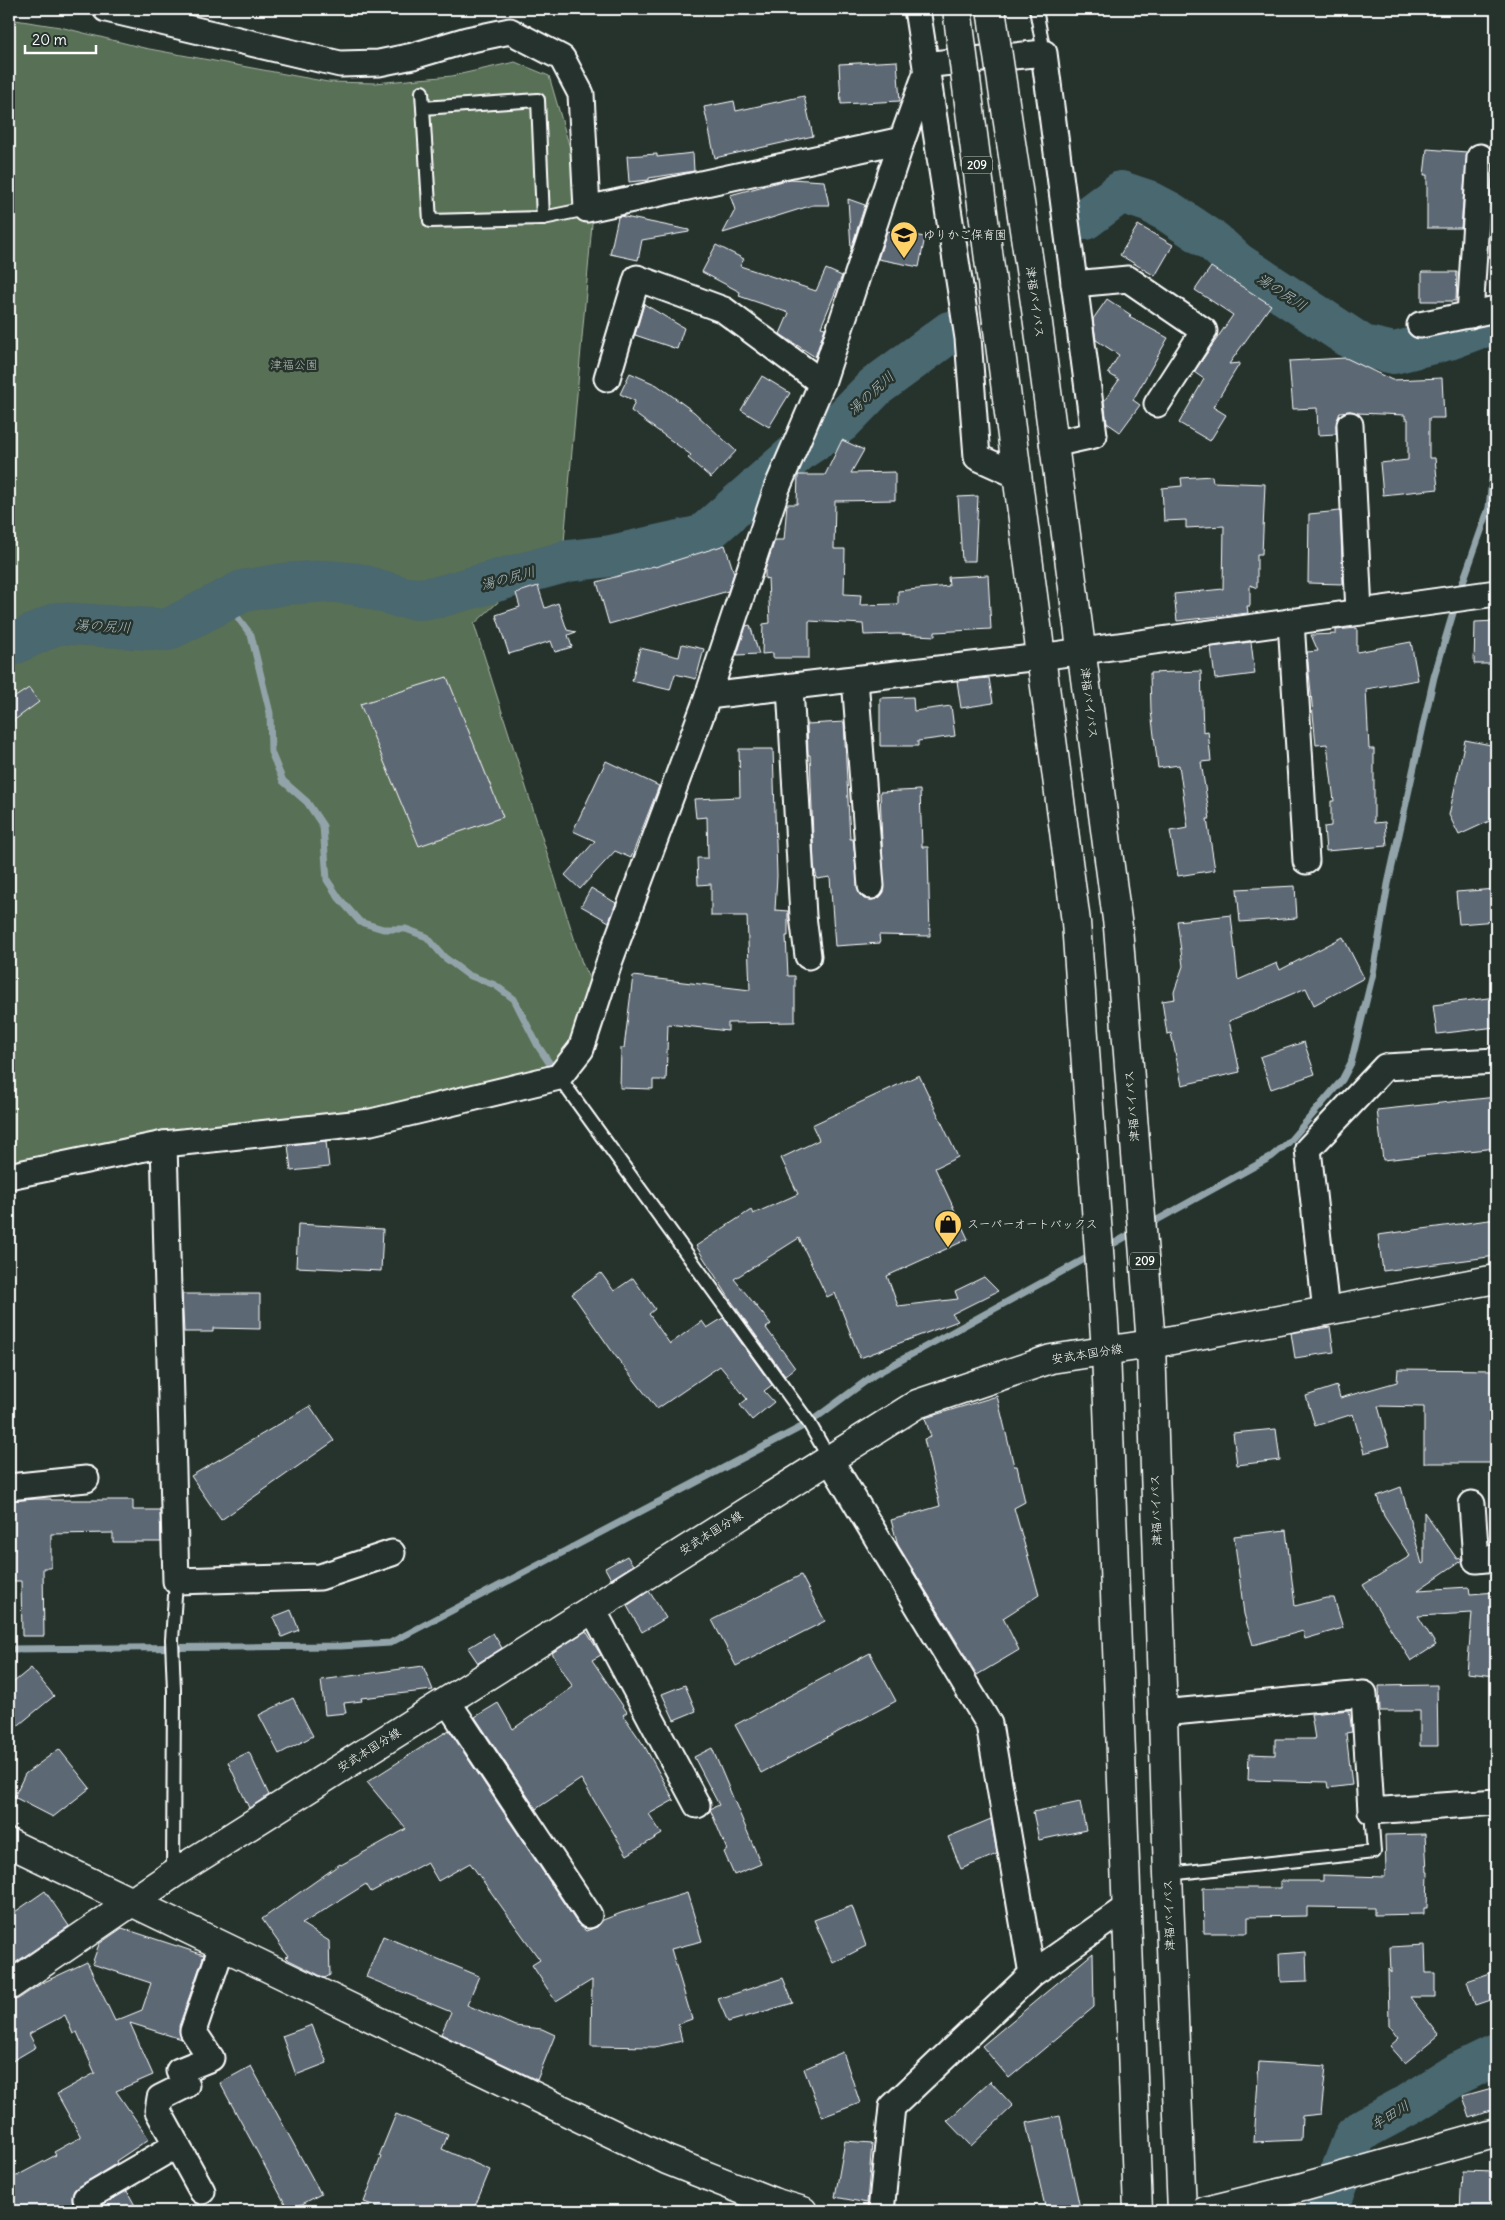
<svg xmlns="http://www.w3.org/2000/svg" width="1505" height="2220" font-family="Delius,'Klee One',sans-serif">
	<style>
		.green { fill: #596f54; stroke: #acb7aa }
		.lines { fill: none; stroke-linecap: round; stroke-linejoin: round }
		.stream { stroke: #92a4a9; stroke-width: 7 }
		.river { stroke: #496770; stroke-width: 42 }
		.building { fill: #5d6875; stroke: #fff }
		.service-casing { stroke: #fff; stroke-width: 16 }
		.minor-casing { stroke: #fff; stroke-width: 29 }
		.tertiary-casing { stroke: #fff; stroke-width: 31 }
		.secondary-casing { stroke: #fff; stroke-width: 31 }
		.trunk-casing { stroke: #fff; stroke-width: 31 }
		.service { stroke: #26332d; stroke-width: 12 }
		.minor { stroke: #26332d; stroke-width: 25 }
		.tertiary { stroke: #26332d; stroke-width: 28 }
		.secondary { stroke: #26332d; stroke-width: 28 }
		.trunk { stroke: #26332d; stroke-width: 28 }
		.trunk-bridge-casing { stroke: #fff; stroke-width: 31; stroke-linecap: butt }
		.trunk-bridge { stroke: #26332d; stroke-width: 28 }
		.labels { text-anchor: middle; stroke-width: 5; stroke-linejoin: round; paint-order: stroke }
		.shield { fill: #26332d; stroke: #bec2c0; stroke-width: 1 }
		.shield-label { font-size: 11px; font-weight: bold; fill: #fff }
		.poi-label { font-size: 12px; fill: #fff; stroke: #26332d; text-anchor: start }
		.street-label { font-size: 12px; fill: #fff; stroke: #26332d }
		.park-label { font-size: 12px; fill: #b4beb2; stroke: #26332d }
		.water-label { font-size: 14px; font-style: italic; fill: #adbbbf; stroke: #26332d }
	</style>
	<rect width="100%" height="100%" fill="#26332d"/>
	<filter id="ink" filterUnits="userSpaceOnUse"><feTurbulence type="fractalNoise" baseFrequency=".02" numOctaves="2"/><feDisplacementMap in="SourceGraphic" scale="10" xChannelSelector="R" yChannelSelector="G"/><feConvolveMatrix kernelMatrix="1 2 1 2 8 2 1 2 1" color-interpolation-filters="sRGB"/></filter>
	<g filter="url(#ink)">
		<polygon class="green" points="9,19 60,27 144,48 328,82 375,83 452,76 515,62 549,76 592,224 564,542 474,624 582,963 600,1002 561,1063 375,1111 9,1164"/>
		<g class="lines">
			<g class="stream">
				<polyline points="1459,593 1489,508 1496,444"/>
				<polyline points="227,598 235,614 251,635 270,713 271,752 283,781 307,802 323,826 327,880 339,898 360,922 383,929 406,929 427,937 444,957 468,975 495,985 514,999 538,1046 556,1073"/>
				<polyline points="1148,1225 1271,1157 1289,1142 1342,1080 1351,1063 1373,973 1388,884 1434,677 1456,603"/>
				<polyline points="1104,1249 1136,1231"/>
				<polyline points="9,1649 341,1646 390,1643 809,1423 874,1375 1092,1255"/>
			</g>
			<g class="river">
				<polyline points="1085,219 1121,192 1148,201 1169,212 1214,242 1237,263 1363,346 1394,353 1449,339 1478,328 1496,325"/>
				<polyline points="9,646 58,623 167,630 243,591 284,584 326,581 357,584 401,597 417,599 438,597 568,561 611,556 702,536 801,449 841,422 875,387 950,332"/>
				<polyline points="1326,2211 1355,2136 1367,2127 1410,2104 1459,2073 1496,2055"/>
			</g>
		</g>
		<g class="building">
			<polygon points="897,61 900,101 841,104 839,64"/>
			<polygon points="804,96 813,136 715,158 704,107 734,101 736,111"/>
			<polygon points="1427,149 1467,152 1461,228 1427,228 1427,175 1424,175"/>
			<polygon points="693,153 694,171 649,178 649,180 629,182 627,156 657,154 657,157"/>
			<polygon points="790,179 824,181 829,205 813,205 723,233 735,210 730,195"/>
			<polygon points="848,199 865,205 851,249"/>
			<polygon points="620,216 689,230 689,232 642,240 638,260 610,254 618,217"/>
			<polygon points="1138,225 1173,245 1155,276 1120,255"/>
			<polygon points="887,231 925,237 919,267 878,259"/>
			<polygon points="716,245 744,259 740,266 816,291 826,269 842,276 821,327 825,328 815,357 780,334 789,313 739,296 740,292 702,272"/>
			<polygon points="1211,267 1271,305 1229,364 1240,363 1213,407 1226,415 1210,441 1179,423 1204,379 1194,372 1233,315 1195,290"/>
			<polygon points="1422,272 1457,272 1456,301 1422,301"/>
			<polygon points="1107,299 1131,315 1129,317 1168,338 1133,400 1140,405 1120,432 1107,423 1104,401 1119,380 1108,373 1119,355 1096,340 1093,319"/>
			<polygon points="644,304 684,328 677,349 635,335"/>
			<polygon points="1346,358 1392,380 1442,378 1444,418 1429,418 1429,458 1435,458 1438,489 1383,495 1380,463 1408,460 1408,419 1405,419 1405,415 1357,413 1350,411 1340,412 1336,425 1336,434 1318,435 1317,408 1293,409 1289,361"/>
			<polygon points="630,373 657,385 694,412 736,451 711,478 688,458 691,455 631,411 635,401 620,394"/>
			<polygon points="762,376 790,393 769,427 741,410"/>
			<polygon points="842,440 864,450 851,473 895,472 895,500 835,501 834,549 845,549 844,594 861,595 860,605 898,604 898,591 949,586 948,577 988,575 991,629 935,632 935,636 898,634 864,635 863,624 809,621 809,658 773,658 773,653 762,654 763,624 770,623 768,578 765,579 765,570 775,540 784,540 787,504 797,504 798,475 825,475"/>
			<polygon points="1212,476 1213,482 1265,484 1262,554 1257,554 1257,588 1250,585 1250,606 1247,606 1248,613 1177,621 1174,594 1223,589 1224,526 1186,528 1186,520 1164,521 1162,488 1182,486 1181,478"/>
			<polygon points="978,496 975,561 962,561 958,497"/>
			<polygon points="1340,511 1343,584 1308,583 1309,514"/>
			<polygon points="725,545 734,573 728,591 677,606 677,605 609,624 597,582 654,566 655,567"/>
			<polygon points="538,586 545,608 558,603 567,630 576,632 568,635 572,647 555,652 551,641 509,654 496,615 520,607 516,593"/>
			<polygon points="1496,621 1496,664 1474,664 1475,622"/>
			<polygon points="750,625 759,654 737,655 746,626"/>
			<polygon points="1357,628 1357,652 1411,642 1418,680 1366,689 1369,749 1374,749 1374,823 1385,822 1387,846 1326,851 1324,827 1331,826 1331,801 1334,801 1327,744 1316,745 1307,652 1318,651 1311,635 1336,634 1336,630"/>
			<polygon points="1251,642 1255,674 1215,679 1211,647"/>
			<polygon points="682,644 704,649 696,679 675,674 670,690 632,681 640,648 679,657"/>
			<polygon points="1201,671 1203,732 1208,731 1211,761 1201,762 1210,819 1207,819 1215,870 1178,876 1170,831 1188,828 1179,765 1158,768 1151,711 1150,673"/>
			<polygon points="447,677 503,817 419,846 360,704"/>
			<polygon points="989,678 993,703 961,708 957,681"/>
			<polygon points="29,688 39,702 9,724 9,701"/>
			<polygon points="913,697 914,711 951,706 955,736 918,741 918,746 880,746 880,698"/>
			<polygon points="844,722 850,839 853,839 859,894 864,899 872,900 879,898 884,892 880,792 920,790 922,847 928,847 930,936 879,935 880,943 835,946 830,877 817,879 814,865 810,755 808,755 807,724"/>
			<polygon points="1465,740 1496,746 1496,818 1459,835 1449,815"/>
			<polygon points="739,749 773,749 777,876 775,910 788,911 788,936 786,936 788,976 795,976 795,1022 728,1023 728,1031 668,1024 666,1080 653,1080 653,1089 620,1088 621,1048 624,1048 633,976 750,990 747,916 711,916 711,884 698,885 697,858 708,858 707,817 696,818 694,799 740,797"/>
			<polygon points="606,761 659,786 631,858 615,851 580,889 565,875 595,841 573,831"/>
			<polygon points="1295,886 1297,918 1240,922 1237,889"/>
			<polygon points="591,888 616,903 609,922 581,906"/>
			<polygon points="1496,889 1496,921 1459,924 1456,892"/>
			<polygon points="1231,915 1238,980 1277,963 1280,970 1343,937 1364,978 1314,1005 1306,988 1229,1021 1240,1072 1182,1085 1171,1033 1167,1034 1162,1001 1175,999 1174,992 1183,966 1177,921"/>
			<polygon points="1496,997 1496,1027 1437,1034 1433,1005"/>
			<polygon points="1304,1042 1315,1074 1271,1089 1260,1057"/>
			<polygon points="919,1075 958,1157 935,1168 968,1239 887,1276 898,1306 958,1299 955,1291 984,1277 998,1291 952,1314 958,1321 860,1358 835,1293 827,1297 799,1238 734,1279 771,1324 766,1328 795,1368 785,1376 730,1299 696,1246 751,1210 753,1214 798,1194 781,1158 819,1140 812,1125"/>
			<polygon points="1496,1097 1496,1148 1383,1160 1377,1110"/>
			<polygon points="326,1141 329,1167 291,1171 288,1145"/>
			<polygon points="1496,1219 1496,1256 1383,1271 1378,1235"/>
			<polygon points="298,1224 383,1229 381,1271 296,1267"/>
			<polygon points="601,1273 614,1291 633,1278 655,1309 649,1314 670,1344 702,1321 707,1328 723,1318 772,1385 764,1391 774,1402 752,1420 740,1405 747,1399 720,1366 657,1409 614,1354 572,1294"/>
			<polygon points="182,1294 260,1294 260,1329 213,1328 213,1332 184,1332"/>
			<polygon points="1330,1327 1334,1352 1295,1358 1291,1333"/>
			<polygon points="1398,1369 1496,1370 1496,1463 1424,1463 1424,1407 1378,1406 1389,1446 1364,1453 1353,1414 1315,1426 1306,1396 1337,1386 1340,1398 1397,1382"/>
			<polygon points="997,1396 1014,1466 1017,1466 1025,1502 1014,1508 1039,1595 1003,1618 1019,1650 977,1675 898,1545 891,1520 940,1506 924,1439 931,1437 925,1418"/>
			<polygon points="310,1406 334,1441 221,1520 191,1476"/>
			<polygon points="1276,1429 1280,1460 1237,1465 1233,1433"/>
			<polygon points="1401,1487 1422,1564 1424,1563 1424,1512 1457,1559 1461,1558 1462,1560 1418,1590 1469,1587 1470,1594 1496,1592 1496,1676 1467,1673 1472,1613 1418,1616 1436,1645 1411,1661 1363,1585 1410,1556 1384,1516 1377,1496"/>
			<polygon points="36,1499 51,1499 51,1500 133,1500 133,1510 160,1510 161,1542 113,1542 113,1533 51,1534 51,1568 43,1568 44,1636 22,1636 21,1581 9,1581 9,1501"/>
			<polygon points="1286,1530 1295,1606 1326,1598 1334,1598 1343,1628 1305,1639 1303,1631 1253,1645 1244,1614 1234,1536"/>
			<polygon points="627,1556 633,1565 611,1579 605,1568"/>
			<polygon points="801,1575 825,1621 736,1666 712,1620"/>
			<polygon points="649,1591 666,1618 642,1632 627,1606"/>
			<polygon points="291,1610 299,1630 282,1637 273,1617"/>
			<polygon points="586,1631 601,1655 592,1660 627,1712 623,1715 645,1747 674,1800 649,1814 662,1834 627,1855 581,1779 536,1809 475,1717 498,1703 513,1729 573,1687 552,1653"/>
			<polygon points="493,1633 502,1648 478,1663 468,1648"/>
			<polygon points="870,1653 896,1701 761,1773 735,1725"/>
			<polygon points="423,1666 433,1690 361,1698 362,1701 344,1703 346,1713 325,1715 321,1680"/>
			<polygon points="31,1668 54,1696 9,1733 9,1686"/>
			<polygon points="685,1685 696,1711 674,1720 662,1694"/>
			<polygon points="1437,1685 1438,1746 1420,1746 1420,1711 1380,1711 1379,1686"/>
			<polygon points="293,1698 313,1736 279,1754 259,1715"/>
			<polygon points="1349,1710 1352,1732 1346,1733 1352,1785 1328,1788 1327,1782 1248,1780 1249,1754 1275,1755 1275,1739 1315,1739 1311,1714"/>
			<polygon points="449,1730 577,1923 586,1931 597,1927 603,1920 621,1913 687,1893 702,1941 671,1949 692,2019 678,2024 682,2041 655,2047 591,2046 592,1980 556,2002 532,1965 540,1960 470,1863 438,1881 427,1862 371,1892 366,1884 302,1924 329,1941 330,1975 325,1978 287,1959 285,1957 288,1956 262,1919 340,1864 341,1865 406,1829 367,1782"/>
			<polygon points="712,1748 761,1864 734,1875 724,1852 727,1850 710,1809 719,1805 694,1757"/>
			<polygon points="59,1749 90,1788 53,1817 14,1797 25,1774"/>
			<polygon points="249,1752 269,1795 249,1808 228,1762"/>
			<polygon points="1080,1802 1086,1830 1039,1840 1033,1812"/>
			<polygon points="991,1819 997,1854 961,1869 948,1837"/>
			<polygon points="1425,1834 1427,1872 1428,1872 1427,1908 1424,1908 1424,1914 1374,1915 1374,1908 1307,1907 1307,1916 1248,1917 1248,1933 1204,1933 1203,1888 1280,1888 1280,1881 1323,1881 1323,1875 1385,1877 1385,1871 1386,1871 1385,1835"/>
			<polygon points="45,1891 69,1926 9,1967 9,1916"/>
			<polygon points="852,1906 866,1946 833,1963 814,1920"/>
			<polygon points="122,1928 204,1955 179,2026 181,2039 130,2023 153,2075 116,2091 149,2139 116,2161 117,2163 74,2190 72,2198 73,2205 82,2211 9,2211 9,2180 56,2155 54,2152 81,2137 57,2094 95,2073 77,2032 73,2034 65,2015 29,2034 36,2047 9,2063 9,2001 18,1999 42,1983 87,1962 115,2021 142,2010 151,1983 92,1964 99,1944"/>
			<polygon points="383,1936 479,1976 467,2005 515,2026 542,2029 555,2035 537,2080 441,2034 451,2012 366,1977"/>
			<polygon points="1425,1945 1426,1973 1435,1973 1435,1997 1410,1997 1439,2035 1405,2063 1390,2046 1399,2038 1389,2025 1388,1969 1391,1973 1390,1947"/>
			<polygon points="1306,1952 1307,1981 1280,1982 1279,1954"/>
			<polygon points="1093,1953 1094,2007 1009,2078 982,2046"/>
			<polygon points="1496,1971 1496,1998 1475,2005 1467,1981"/>
			<polygon points="783,1978 793,2003 728,2022 718,1999"/>
			<polygon points="312,2025 327,2063 296,2075 282,2036"/>
			<polygon points="843,2052 860,2103 822,2117 804,2069"/>
			<polygon points="1259,2062 1326,2066 1321,2114 1302,2116 1301,2140 1254,2142"/>
			<polygon points="251,2066 321,2194 289,2211 220,2083"/>
			<polygon points="990,2081 1013,2106 971,2146 947,2121"/>
			<polygon points="1492,2088 1496,2109 1470,2118 1463,2096"/>
			<polygon points="396,2114 448,2135 442,2149 490,2170 473,2211 389,2211 364,2202 381,2157 379,2156"/>
			<polygon points="1060,2116 1080,2208 1065,2211 1046,2211 1026,2123"/>
			<polygon points="845,2141 872,2143 867,2203 835,2197"/>
			<polygon points="1462,2171 1496,2172 1496,2211 1460,2211"/>
			<polygon points="127,2191 138,2211 90,2211 93,2210"/>
		</g>
		<g class="lines">
			<g class="service-casing">
				<g id="service">
					<polyline points="1036,9 1044,53"/>
					<polyline points="422,92 430,221 543,218 538,100 423,108"/>
					<polyline points="543,218 587,209"/>
					<polyline points="559,1077 809,1423 829,1458"/>
					<polyline points="173,1874 174,1690 172,1640 176,1581"/>
					<polyline points="1168,1874 1374,1852 1371,1811"/>
				</g>
			</g>
			<g class="minor-casing">
				<g id="minor">
					<polyline points="106,9 340,64 379,63 413,56 467,40 510,31 562,58 581,94 587,209 902,140"/>
					<polyline points="917,9 968,338 977,457 1017,475"/>
					<polyline points="1074,284 1128,279 1204,331 1157,404"/>
					<polyline points="1470,315 1480,157"/>
					<polyline points="1420,325 1496,309"/>
					<polyline points="607,378 637,278 724,310 822,383"/>
					<polyline points="1350,425 1359,612"/>
					<polyline points="1291,621 1306,861"/>
					<polyline points="855,679 871,886"/>
					<polyline points="790,687 803,916 808,956"/>
					<polyline points="708,696 1040,657 1496,593"/>
					<polyline points="164,1144 176,1581 320,1577 392,1553"/>
					<polyline points="9,1176 164,1144 371,1122 559,1077 581,1049 610,960 708,696 777,488 822,383 902,140 927,71 932,64 1044,53 1094,435 1053,444"/>
					<polyline points="1326,1312 1308,1149 1385,1067 1496,1061"/>
					<polyline points="829,1458 989,1724 1032,1974"/>
					<polyline points="9,1487 86,1479"/>
					<polyline points="1472,1504 1476,1560 1496,1558"/>
					<polyline points="592,1608 697,1805"/>
					<polyline points="447,1701 589,1915"/>
					<polyline points="1162,1713 1364,1694 1371,1811 1496,1802"/>
					<polyline points="202,2191 158,2111 160,2098 186,2085 179,2071 211,2058 193,2031 222,1946"/>
					<polyline points="86,2198 177,2145"/>
					<polyline points="881,2211 892,2107 1032,1974 1127,1907"/>
				</g>
			</g>
			<g class="tertiary-casing">
				<g id="tertiary">
					<polyline points="9,1843 667,2160 773,2202 803,2211"/>
					<polyline points="1205,2211 1303,2187 1496,2133"/>
				</g>
			</g>
			<g class="secondary-casing">
				<polyline id="secondary" points="9,1986 173,1874 917,1404 1051,1359 1151,1344 1496,1279"/>
			</g>
			<g class="trunk-casing">
				<g id="trunk">
					<polyline points="1037,316 1118,927 1151,1344 1168,1874 1182,2211"/>
					<polyline points="997,322 1076,922 1106,1351 1138,2211"/>
				</g>
			</g>
			<use href="#service" class="service"/>
			<use href="#minor" class="minor"/>
			<use href="#tertiary" class="tertiary"/>
			<use href="#secondary" class="secondary"/>
			<use href="#trunk" class="trunk"/>
			<g class="trunk-bridge-casing">
				<g id="trunk-bridge">
					<polyline points="957,9 997,322"/>
					<polyline points="991,9 1037,316"/>
				</g>
			</g>
			<use href="#trunk-bridge" class="trunk-bridge"/>
		</g>
	</g>
	<defs>
		<g id="school-pin" transform="scale(1.4375)"><path d="M0 17L-7.5 6A9.5 9.5 0 1 1 7.5 6Z" fill="#ffd166" stroke="#26332d"/><path d="M0-5L7-2L0 1L-7-2ZM-4 1L0 2.5L4 1V4Q0 6-4 4Z" fill="#111"/></g>
		<g id="shop-pin" transform="scale(1.4375)"><path d="M0 17L-7.5 6A9.5 9.5 0 1 1 7.5 6Z" fill="#ffd166" stroke="#26332d"/><path d="M-5-2.5h2.3a2.7 3.5 0 0 1 5.4 0H5L5.5 6h-11ZM-1.5-2.5h3a1.5 2.3 0 0 0-3 0Z" fill="#111"/></g>
	</defs>
	<g fill-rule="evenodd">
		<use href="#school-pin" x="904" y="235"/>
		<use href="#shop-pin" x="948" y="1224"/>
	</g>
	<g class="labels">
		<g class="shield">
			<rect x="962" y="156.5" width="30" height="17" rx="4"/>
			<rect x="1130" y="1252.5" width="30" height="17" rx="4"/>
		</g>
		<g class="shield-label">
			<text x="977" y="169">209</text>
			<text x="1145" y="1265">209</text>
		</g>
		<g class="poi-label">
			<text x="923" y="239">ゆりかご保育園</text>
			<text x="967" y="1228">スーパーオートバックス</text>
		</g>
		<g class="street-label">
			<text transform="translate(1035 302) rotate(82)" y="4">津福バイパス</text>
			<text transform="translate(1089 703) rotate(83)" y="4">津福バイパス</text>
			<text transform="translate(1132 1106) rotate(-95)" y="4">津福バイパス</text>
			<text transform="translate(1087 1354) rotate(-9)" y="4">安武本国分線</text>
			<text transform="translate(1156 1510) rotate(-92)" y="4">津福バイパス</text>
			<text transform="translate(711 1533) rotate(-32)" y="4">安武本国分線</text>
			<text transform="translate(369 1750) rotate(-32)" y="4">安武本国分線</text>
			<text transform="translate(1169 1915) rotate(-92)" y="4">津福バイパス</text>
		</g>
		<g class="park-label">
			<text x="294" y="369">津福公園</text>
		</g>
		<g class="water-label">
			<text transform="translate(1282 292) rotate(33)" y="5">湯の尻川</text>
			<text transform="translate(871 393) rotate(-42)" y="5">湯の尻川</text>
			<text transform="translate(508 578) rotate(-15)" y="5">湯の尻川</text>
			<text transform="translate(103 626) rotate(3)" y="5">湯の尻川</text>
			<text transform="translate(1390 2115) rotate(-31)" y="5">牟田川</text>
		</g>
	</g>
	<rect width="1505" height="2220" fill="none" stroke="#26332d" stroke-width="30"/>
	<rect x="15" y="15" width="1475" height="2190" fill="none" stroke="#fff" stroke-width="2" filter="url(#ink)"/>
	<path d="M25 45v8h71v-8" fill="none" stroke="#ffffff" stroke-width="2.5"/>
	<text x="32" y="45" font-size="15" fill="#ffffff" stroke="#26332d" stroke-width="4" paint-order="stroke">20 m</text>
</svg>
